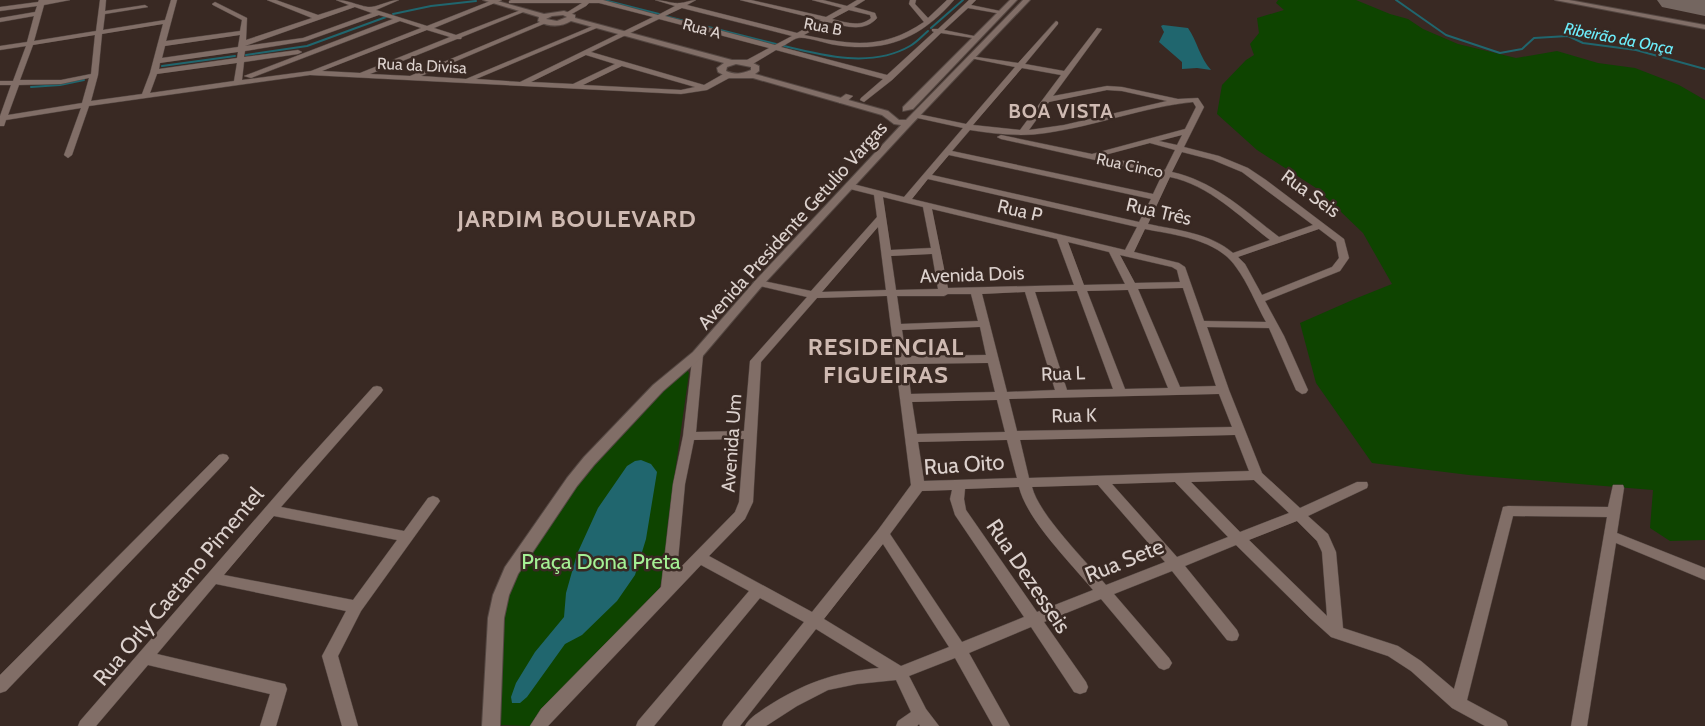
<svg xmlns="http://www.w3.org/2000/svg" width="1705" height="726" font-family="Cabin,sans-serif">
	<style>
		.green { fill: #0e4400 }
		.water { fill: #20666e }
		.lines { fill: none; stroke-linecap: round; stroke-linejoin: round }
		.stream { stroke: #20666e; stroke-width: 2 }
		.runway { fill: #746660; fill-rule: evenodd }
		.minor-casing { stroke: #544742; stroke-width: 1 }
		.tertiary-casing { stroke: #544742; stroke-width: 2 }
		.minor { fill: #816e67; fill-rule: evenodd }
		.tertiary { fill: #816e67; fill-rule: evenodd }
		.labels { text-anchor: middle; stroke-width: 5; stroke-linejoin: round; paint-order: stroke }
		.far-street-label { font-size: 16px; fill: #dcd1cd; stroke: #392923 }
		.far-water-label { font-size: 16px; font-style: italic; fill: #6ceefc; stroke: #392923 }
		.street-label { font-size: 19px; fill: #dcd1cd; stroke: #392923 }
		.far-district-label { font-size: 20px; font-weight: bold; letter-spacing: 1px; fill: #cfbab2; stroke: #392923 }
		.near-street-label { font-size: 22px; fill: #dcd1cd; stroke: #392923 }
		.near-park-label { font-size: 22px; fill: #a4f094; stroke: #392923 }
		.district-label { font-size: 24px; font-weight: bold; letter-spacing: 1px; fill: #cfbab2; stroke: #392923 }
	</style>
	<rect width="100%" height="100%" fill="#392923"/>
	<g class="green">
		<polygon points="1278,0 1356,0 1390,14 1408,19 1423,29 1458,44 1516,58 1557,51 1598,63 1635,68 1679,85 1705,100 1705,540 1670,541 1650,528 1653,490 1469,475 1372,463 1316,383 1300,323 1357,298 1392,284 1363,233 1316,188 1257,150 1217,114 1222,85 1246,60 1254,55 1250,44 1259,33 1257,18 1284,10 1276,3"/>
		<polygon points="687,370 689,373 667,529 665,564 660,587 651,600 530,726 500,725 497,719 501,617 514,578 574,487 594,463 668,386 683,372"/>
	</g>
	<g class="water">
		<path d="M 1163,25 L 1188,28 C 1197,41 1200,58 1211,70 L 1197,68 L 1182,69 L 1182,62 L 1159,42 L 1164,32 L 1161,26 Z"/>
		<polygon points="641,460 651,464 657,472 646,539 635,575 617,601 582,635 565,644 527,697 520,703 512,703 511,697 516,683 535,652 564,617 566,593 577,554 598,508 627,466 635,461"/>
	</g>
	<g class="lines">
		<g class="stream">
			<polyline points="604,0 659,14"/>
			<polyline points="1396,0 1446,35 1500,53 1522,49 1534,38 1568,36 1583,43 1636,50 1705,69"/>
			<polyline points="393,14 431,6 476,1"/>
			<polyline points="665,16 776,44"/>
			<polyline points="931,28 963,0"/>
			<path d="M 784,46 C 824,56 872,68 910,46 C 917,42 922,36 928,31"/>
			<polyline points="246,55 307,46 386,17"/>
			<polyline points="162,66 235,56"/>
			<polyline points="31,87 60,85 84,80"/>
		</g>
		<polygon class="runway" points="1657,0 1705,0 1705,16 1662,7"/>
		<g class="minor-casing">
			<g id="minor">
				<path d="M 39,0 L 70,0 L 44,5 L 34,41 L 96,31 L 100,0 L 106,0 L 105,11 L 145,5 L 148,7 L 105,14 L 103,30 L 165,20 L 171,0 L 177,0 L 166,41 L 240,31 L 242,20 L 213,5 L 212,4 L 215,2 L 247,18 L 246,40 L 312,18 L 267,0 L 276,0 L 318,15 L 349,5 L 336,0 C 348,0 356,5 368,7 C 376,8 389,0 399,0 L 376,10 L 427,26 L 493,0 L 502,0 L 434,28 L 456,35 L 521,10 L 526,11 L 462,37 L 461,39 L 457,39 L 370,74 L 410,76 L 542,21 L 546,21 L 546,23 L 421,76 L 466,79 L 595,25 L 599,25 L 599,27 L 476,79 L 520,82 L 653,17 L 599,3 L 589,3 L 586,6 L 568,16 L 566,15 L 566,13 L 582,3 L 509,3 L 509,1 L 511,0 L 603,0 L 658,15 L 675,6 L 655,0 C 663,0 673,4 680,3 C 685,3 690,0 696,0 L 687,5 L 797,33 L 821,20 L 740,0 L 751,0 L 826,17 L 842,8 L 812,0 L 823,0 L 847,6 L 857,0 L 865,0 L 854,7 L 875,13 L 877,18 C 864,33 845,26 827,22 L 804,35 C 851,45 883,50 924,22 L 909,4 L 910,0 L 916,0 L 915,4 L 928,18 L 947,0 L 954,0 C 921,38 886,53 836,45 C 827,44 805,36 798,38 C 793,39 786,45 781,47 L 887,75 L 934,32 L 932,31 L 932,29 L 938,29 L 969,0 L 976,0 L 971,5 L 1005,12 L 1002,14 L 968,8 L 944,30 L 979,37 L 979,39 L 941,33 L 892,80 L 864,102 L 860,100 L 861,98 L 883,79 L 776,50 L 751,65 L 745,65 L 745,61 L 769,48 L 659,19 L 591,52 L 704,85 L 725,73 L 731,73 L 731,77 L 707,90 L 681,94 L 310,75 L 89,106 L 72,155 L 68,158 L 64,155 L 81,108 L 6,120 L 4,126 L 0,126 L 0,116 L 11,85 L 0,85 L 0,81 L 13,81 L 26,46 L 0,50 L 0,46 L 27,42 L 34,16 L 0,22 L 0,18 L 35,12 L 37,6 L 0,11 L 0,7 L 38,2 ZM 355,7 L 372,13 L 303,38 L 245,46 ZM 682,8 L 792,36 L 775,45 L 665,16 ZM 849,10 L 870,15 L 871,18 C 860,28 845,22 832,19 ZM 379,15 L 393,19 L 244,76 L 251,78 L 400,21 L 421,28 L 311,71 L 242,80 L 244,62 L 298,54 L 302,52 L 298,50 L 244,57 L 245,51 L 306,41 ZM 163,24 L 150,73 L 142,94 L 91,101 L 98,75 L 102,34 ZM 427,30 L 450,37 L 360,73 L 322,71 ZM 95,35 L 91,74 L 61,80 L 20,80 L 33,45 ZM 240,35 L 238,47 L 162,58 L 165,46 ZM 238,52 L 237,58 L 159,69 L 160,63 ZM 586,55 L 615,64 L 573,84 L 531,82 ZM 237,63 L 234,81 L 150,93 L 157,74 ZM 622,66 L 695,87 L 681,90 L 583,85 ZM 89,78 L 82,103 L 8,115 L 19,85 L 61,84 Z"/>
				<path d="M 1056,21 L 1058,22 L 1058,24 L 1025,64 L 1064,71 L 1097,28 L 1102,29 L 1053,96 L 1107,86 L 1122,87 L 1178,99 L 1198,98 L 1204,107 L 1184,147 L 1219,156 L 1248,168 L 1266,180 L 1344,239 L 1349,258 L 1340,271 L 1265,301 L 1284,336 L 1308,390 L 1306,393 L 1302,394 L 1296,390 L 1269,328 L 1207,327 L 1229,390 L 1262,473 L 1300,508 L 1357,482 L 1367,482 L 1368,485 L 1367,488 L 1308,516 L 1328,534 L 1336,552 L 1343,628 L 1398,646 L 1421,661 L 1454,689 L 1503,507 L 1508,506 L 1608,507 L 1613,485 L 1623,485 L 1624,488 L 1617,533 L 1705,568 L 1705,580 L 1616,543 L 1587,726 L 1571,726 L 1607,517 L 1513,516 L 1467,700 L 1506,721 L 1508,726 L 1485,726 L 1452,708 L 1411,671 L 1388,656 L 1331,637 L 1310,618 L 1236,545 L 1185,566 L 1237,630 L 1239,635 L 1237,640 L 1232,641 L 1227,640 L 1172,571 L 1114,594 L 1169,658 L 1172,663 L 1169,668 L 1164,670 L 1159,668 L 1101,599 L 1044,622 L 1086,682 L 1088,687 L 1086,692 L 1080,694 L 1074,692 L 1031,627 L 969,653 L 1010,726 L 993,726 L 955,658 L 909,676 L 926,709 L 939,726 L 920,726 L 919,724 L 917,726 L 896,726 L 898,721 L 911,712 L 896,680 L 857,684 L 828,690 L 797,706 L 766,726 L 745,726 C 749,718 758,713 765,708 C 802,684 834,672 879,668 L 816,629 L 740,726 L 722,726 L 724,721 L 804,622 L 760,598 L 654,726 L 636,726 L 638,721 L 749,591 L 701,565 L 548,726 L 530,726 L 541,709 L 661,587 L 673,484 L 683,436 L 693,352 L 697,351 L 703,355 L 696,432 L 744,431 L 750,361 L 807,297 L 755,285 L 754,283 L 755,281 L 759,280 L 811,291 L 877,217 L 874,195 L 846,188 L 846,184 L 849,183 L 904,197 L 963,128 L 913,117 L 913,113 L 966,124 L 1015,67 L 970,58 L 970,56 L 1018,63 ZM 1022,68 L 1061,75 L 1020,130 L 973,125 ZM 1107,90 L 1122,91 L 1167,101 L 1064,125 L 1029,130 L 1049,102 ZM 1193,102 L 1196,107 L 1185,129 L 1092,154 L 1001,135 L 997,137 L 1001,139 L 1162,175 L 1153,194 L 952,151 L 970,130 C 995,134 1021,137 1046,133 C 1096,126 1143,107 1193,102 ZM 1182,135 L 1177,145 L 1159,141 ZM 1150,143 L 1175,150 L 1165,170 L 1101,156 ZM 1182,152 L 1213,160 L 1242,172 L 1313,225 L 1279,237 C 1245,211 1214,181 1172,172 ZM 949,155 L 1151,199 L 1139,222 L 932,175 ZM 1170,177 C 1209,185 1239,216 1270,240 L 1233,253 C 1210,233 1176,230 1148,224 ZM 928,179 L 1137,227 L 1125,250 L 912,199 ZM 883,197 L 923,207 L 931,248 L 891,250 ZM 932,209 L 1057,239 L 1074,285 L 948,288 ZM 878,227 L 886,290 L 822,292 ZM 1145,229 C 1175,235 1217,239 1236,267 C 1248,283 1256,304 1266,322 L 1204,321 L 1185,267 L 1179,263 L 1134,252 ZM 1319,229 L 1336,242 L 1339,258 L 1332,267 L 1262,295 L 1245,264 L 1238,257 ZM 1068,242 L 1109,252 L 1125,284 L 1084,285 ZM 932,254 L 938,289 L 896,290 L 891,256 ZM 1120,255 L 1172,267 L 1177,270 L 1180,282 L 1135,283 ZM 1183,288 L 1216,386 L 1180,387 L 1138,289 ZM 1128,290 L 1168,388 L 1125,389 L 1087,291 ZM 1077,291 L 1113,389 L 1067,390 L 1035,292 ZM 1025,292 L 1055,390 L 1007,392 L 982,294 ZM 948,294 L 971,294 L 978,321 L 901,324 L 897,296 L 944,296 ZM 887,296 L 911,485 L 878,530 L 812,612 L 709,556 L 745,519 L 753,502 L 761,362 L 817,298 ZM 980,327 L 986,355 L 906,356 L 902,330 ZM 988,363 L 995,392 L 911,394 L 907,364 ZM 1219,394 L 1232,427 L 1017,431 L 1009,399 ZM 997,400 L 1005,432 L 917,434 L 912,402 ZM 1235,435 L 1249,471 L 1029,478 L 1020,440 ZM 744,439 L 739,502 L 735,512 L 677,571 L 685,484 L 694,440 ZM 1007,440 L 1017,478 L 924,481 L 918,442 ZM 1254,480 L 1289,513 L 1240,532 L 1191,482 ZM 1175,482 L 1228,537 L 1177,557 L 1112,484 ZM 1098,485 L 1165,562 L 1106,585 C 1086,561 1039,515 1032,487 ZM 1019,487 C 1027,520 1071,563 1093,590 L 1037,612 L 966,510 L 964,499 L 965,489 ZM 952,490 L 950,499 L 955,515 L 1024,617 L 962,642 L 890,534 L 922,491 ZM 1297,521 L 1317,541 L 1322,552 L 1327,616 L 1249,540 ZM 883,544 L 949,647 L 901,666 L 824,619 Z"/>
				<polygon points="846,94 853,96 845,103 839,103 839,99"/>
				<path d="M 377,386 L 381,387 L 383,390 L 381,393 L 281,507 L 404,531 L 428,498 L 433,496 L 438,498 L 440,501 L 361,611 L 338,656 L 358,726 L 342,726 L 322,656 L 346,611 L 216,584 L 157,654 L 285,684 L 287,689 L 276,726 L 260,726 L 270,694 L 148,665 L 96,726 L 78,726 L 80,721 L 298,470 L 373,387 ZM 274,516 L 397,540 L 353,600 L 224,575 Z"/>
				<polygon points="223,454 227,455 229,458 227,461 6,691 0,693 0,675 219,455"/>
			</g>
		</g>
		<g class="tertiary-casing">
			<g id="tertiary">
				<path d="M 483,0 L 494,0 L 544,14 L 564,11 L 575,15 L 575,18 L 732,60 L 747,60 L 759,66 L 759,71 L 755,74 L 888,111 L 899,120 L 906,120 L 1023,0 L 1030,0 L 911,125 L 763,285 L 701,358 L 663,391 L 594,465 L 577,486 L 518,574 L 509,595 L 504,618 L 500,726 L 482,726 L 488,618 L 493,595 L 505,567 L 567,478 L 584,457 L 653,385 L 693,352 L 755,281 L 901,125 L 894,124 L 882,115 L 753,78 L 729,78 L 718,72 L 717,68 L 724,63 L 571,21 C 561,27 549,27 538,21 L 539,17 ZM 563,15 L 567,17 L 557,21 L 546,19 L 552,16 ZM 736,64 L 751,67 L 751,70 C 741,74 736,75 726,71 L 727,67 Z"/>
				<polygon points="1010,0 1017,0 913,109 903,111 903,107"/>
				<polygon points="1555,0 1569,0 1705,25 1705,29"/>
			</g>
		</g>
		<use href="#minor" class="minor"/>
		<use href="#tertiary" class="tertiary"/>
	</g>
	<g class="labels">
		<g class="far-street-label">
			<text transform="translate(823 26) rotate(11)" y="6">Rua B</text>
			<text transform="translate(702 28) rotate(15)" y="6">Rua A</text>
			<text transform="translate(422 65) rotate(3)" y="6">Rua da Divisa</text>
			<text transform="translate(1130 165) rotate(12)" y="6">Rua Cinco</text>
		</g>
		<g class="far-water-label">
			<text transform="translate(1619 38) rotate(11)" y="6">Ribeirão da Onça</text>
		</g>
		<g class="street-label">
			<text transform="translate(1311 193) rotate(36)" y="7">Rua Seis</text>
			<text transform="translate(1020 210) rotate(13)" y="7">Rua P</text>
			<text transform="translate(1159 211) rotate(13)" y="7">Rua Três</text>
			<text transform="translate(792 225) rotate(-48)" y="7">Avenida Presidente Getulio Vargas</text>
			<text transform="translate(972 274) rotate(-2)" y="7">Avenida Dois</text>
			<text transform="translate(1063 373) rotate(-2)" y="7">Rua L</text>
			<text transform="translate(1074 415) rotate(-1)" y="7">Rua K</text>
			<text transform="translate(731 443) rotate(-86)" y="7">Avenida Um</text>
		</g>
		<g class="far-district-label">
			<text x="1061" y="118">BOA VISTA</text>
		</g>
		<g class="near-street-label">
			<text transform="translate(964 464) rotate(-4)" y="8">Rua Oito</text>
			<text transform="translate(1124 560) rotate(-22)" y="8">Rua Sete</text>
			<text transform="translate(1029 576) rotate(56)" y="8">Rua Dezesseis</text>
			<text transform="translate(178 586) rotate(-50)" y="8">Rua Orly Caetano Pimentel</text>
		</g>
		<g class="near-park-label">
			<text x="601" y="569">Praça Dona Preta</text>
		</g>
		<g class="district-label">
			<text x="577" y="227">JARDIM BOULEVARD</text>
			<text x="886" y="355">RESIDENCIAL<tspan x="886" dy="28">FIGUEIRAS</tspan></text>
		</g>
	</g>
</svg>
